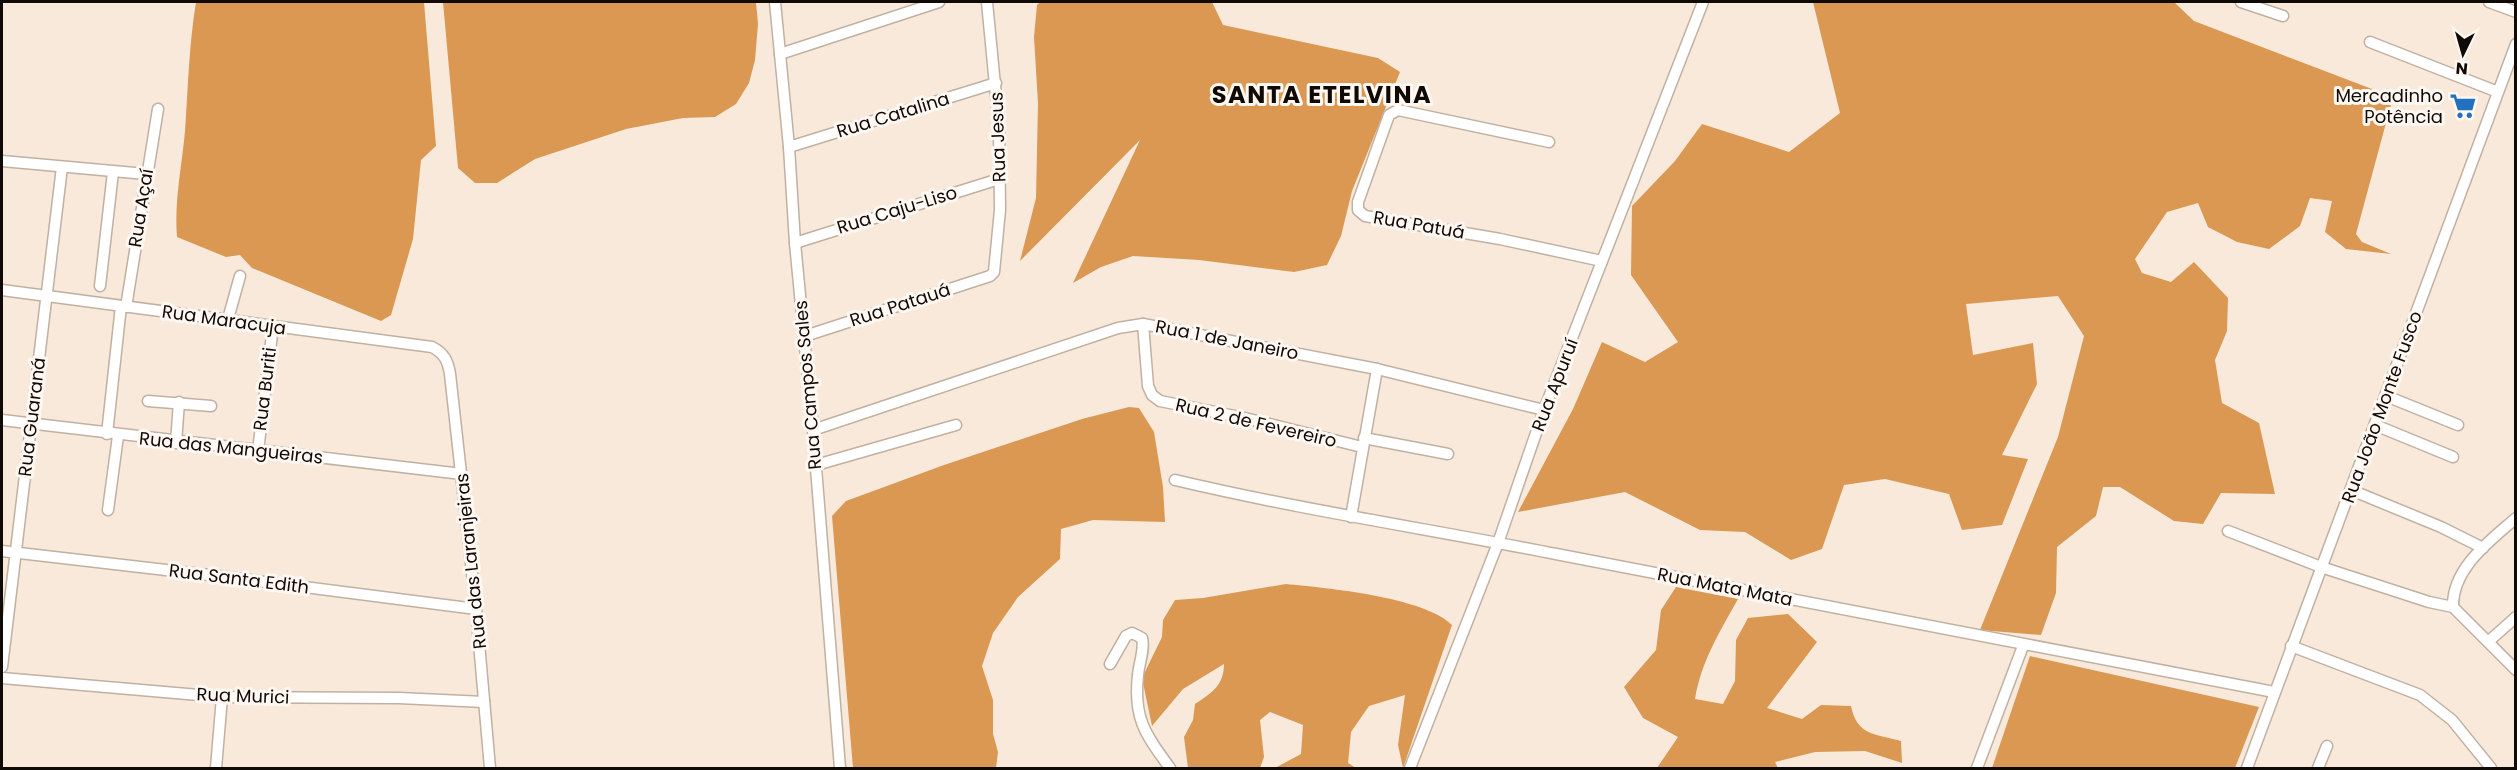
<svg xmlns="http://www.w3.org/2000/svg" width="2517" height="770" font-family="Poppins,sans-serif">
	<style>
		.forest { fill: #da9853 }
		.lines { fill: none; stroke-linecap: round; stroke-linejoin: round }
		.minor-casing { stroke: #c0b1a2; stroke-width: 13 }
		.minor { stroke: #fff; stroke-width: 10 }
		.labels { text-anchor: middle; stroke-width: 6; stroke-linejoin: round; paint-order: stroke }
		.poi-label { font-size: 18px; fill: #0f0a06; stroke: #fff8f2; text-anchor: end }
		.street-label { font-size: 18px; fill: #0f0a06; stroke: #fff8f2 }
		.district-label { font-size: 24px; font-weight: bold; letter-spacing: 1.5px; fill: #0f0a06; stroke: #fff8f2 }
	</style>
	<rect width="100%" height="100%" fill="#f9e9da"/>
	<g class="forest">
		<path d="M 196,2 L 424,2 L 436,146 L 421,160 L 413,239 L 391,315 L 381,321 L 252,268 L 240,255 L 226,257 L 177,237 C 174,201 182,166 185,131 C 188,87 189,45 196,2 Z"/>
		<polygon points="443,2 756,2 758,24 755,60 749,83 736,104 715,117 683,118 626,129 535,159 497,183 475,183 458,168"/>
		<polygon points="1040,2 1212,2 1223,25 1378,58 1400,72 1352,191 1341,236 1327,265 1294,272 1199,260 1133,256 1101,267 1073,283 1140,140 1020,261 1036,198 1038,103 1034,37 1037,5"/>
		<polygon points="1813,2 2174,2 2194,21 2393,97 2356,234 2362,242 2391,254 2346,249 2325,232 2332,201 2310,198 2300,226 2269,249 2237,242 2208,227 2198,203 2167,212 2135,259 2142,273 2171,282 2194,262 2228,298 2227,331 2215,360 2222,403 2259,423 2275,494 2221,493 2203,524 2174,521 2120,487 2103,487 2096,516 2057,547 2056,593 2041,635 1980,630 2058,437 2084,336 2058,296 1966,304 1973,355 2033,343 2037,384 2002,455 2028,459 2002,525 1962,530 1949,494 1885,479 1844,485 1822,549 1791,560 1745,532 1700,530 1625,492 1518,512 1573,409 1602,342 1645,362 1678,342 1631,275 1632,206 1675,161 1702,124 1789,152 1840,113"/>
		<polygon points="1129,407 1139,408 1154,432 1163,487 1165,522 1093,520 1061,529 1060,559 1018,597 993,633 982,666 993,700 993,734 998,752 996,768 853,768 832,516 846,501 944,465 1082,419"/>
		<path d="M 1286,584 C 1327,588 1424,597 1452,625 L 1403,768 L 1398,745 L 1405,695 L 1369,706 L 1351,732 L 1348,763 L 1356,768 L 1275,768 L 1301,754 L 1303,725 L 1270,712 L 1260,720 L 1264,757 L 1260,768 L 1188,768 L 1184,737 L 1193,720 L 1195,704 C 1212,693 1224,685 1224,664 L 1183,689 L 1152,726 L 1142,678 L 1162,637 L 1163,620 L 1175,600 L 1203,598 Z"/>
		<path d="M 1676,587 L 1738,599 C 1720,631 1701,662 1695,699 L 1723,704 L 1735,681 L 1736,640 L 1748,618 L 1788,614 L 1817,642 L 1767,708 L 1802,719 L 1821,705 L 1851,706 C 1857,736 1876,734 1901,741 L 1902,763 L 1865,751 L 1815,752 L 1775,762 L 1778,768 L 1657,768 L 1678,737 L 1643,718 L 1624,687 L 1656,650 L 1661,610 Z"/>
		<polygon points="2030,656 2259,707 2235,768 1992,768"/>
	</g>
	<g class="lines">
		<g class="minor-casing">
			<g id="minor">
				<polyline points="775,2 789,147 795,243 813,430 840,768"/>
				<polyline points="2241,2 2283,16"/>
				<polyline points="2489,2 2516,12"/>
				<polyline points="2370,42 2498,92"/>
				<polyline points="780,54 939,2"/>
				<polyline points="1549,142 1398,110 1389,115 1358,202 1358,210 1365,216 1500,239 1602,261"/>
				<polyline points="789,147 996,83"/>
				<polyline points="2,161 146,174"/>
				<polyline points="795,243 999,179"/>
				<polyline points="100,286 113,172"/>
				<path d="M 2,290 L 432,347 C 444,353 448,361 450,374 L 476,609 L 490,768"/>
				<polyline points="126,307 158,109"/>
				<polyline points="228,319 240,276"/>
				<polyline points="1143,324 1148,386 1152,395 1160,401 1245,418 1362,447"/>
				<polyline points="805,336 990,276 994,272 1000,210 999,127 987,2"/>
				<polyline points="2386,396 2458,425"/>
				<polyline points="148,401 211,406"/>
				<polyline points="2,420 462,474"/>
				<polyline points="2375,425 2453,457"/>
				<polyline points="813,430 1118,328 1143,324 1377,369 1544,410"/>
				<polyline points="107,434 121,306"/>
				<polyline points="1364,438 1448,454"/>
				<polyline points="176,443 179,402"/>
				<polyline points="258,451 273,326"/>
				<polyline points="816,465 956,425"/>
				<path d="M 1175,480 C 1302,510 1429,529 1556,554 C 1795,601 2034,648 2274,692"/>
				<polyline points="2351,490 2441,527 2483,548"/>
				<polyline points="108,510 118,436"/>
				<polyline points="1351,517 1377,369"/>
				<polyline points="2228,531 2321,567 2429,602 2453,607 2516,670"/>
				<polyline points="2,551 235,578 476,609"/>
				<path d="M 2453,607 C 2452,568 2490,541 2516,518"/>
				<polyline points="2489,641 2516,617"/>
				<polyline points="2291,646 2420,695 2452,720 2491,768"/>
				<path d="M 1110,664 L 1126,636 L 1132,633 L 1142,638 C 1145,649 1139,663 1138,675 C 1133,719 1146,735 1170,768"/>
				<polyline points="2,667 62,167"/>
				<polyline points="2,678 222,697 399,698 484,702"/>
				<polyline points="216,768 222,697"/>
				<polyline points="1410,768 1498,543 1544,410 1703,2"/>
				<polyline points="1977,768 2023,646"/>
				<polyline points="2247,768 2516,44"/>
				<polyline points="2318,768 2327,746"/>
			</g>
		</g>
		<use href="#minor" class="minor"/>
	</g>
	<defs>
		<g id="supermarket-bare" transform="scale(2.07)"><path d="M-6-5.5h2.5l.6 2H6L4.5 2H-2.5L-4.4-4H-6ZM-1.5 3.2a1.3 1.3 0 1 0 .1 0ZM3 3.2a1.3 1.3 0 1 0 .1 0Z" fill="#2270bf" stroke="#fff8f2" stroke-width="2.5" paint-order="stroke"/></g>
	</defs>
	<g fill-rule="evenodd">
		<use href="#supermarket-bare" x="2463" y="106"/>
	</g>
	<g class="labels">
		<g class="poi-label">
			<text x="2443" y="102">Mercadinho<tspan x="2443" dy="21">Potência</tspan></text>
		</g>
		<g class="street-label">
			<text transform="translate(893 115) rotate(-17)" y="6">Rua Catalina</text>
			<text transform="translate(998 137) rotate(-92)" y="6">Rua Jesus</text>
			<text transform="translate(141 208) rotate(-81)" y="6">Rua Açaí</text>
			<text transform="translate(897 210) rotate(-17)" y="6">Rua Caju-Liso</text>
			<text transform="translate(1419 225) rotate(10)" y="6">Rua Patuá</text>
			<text transform="translate(900 305) rotate(-18)" y="6">Rua Patauá</text>
			<text transform="translate(224 320) rotate(8)" y="6">Rua Maracuja</text>
			<text transform="translate(1227 340) rotate(11)" y="6">Rua 1 de Janeiro</text>
			<text transform="translate(808 385) rotate(-95)" y="6">Rua Campos Sales</text>
			<text transform="translate(1555 385) rotate(-69)" y="6">Rua Apuruí</text>
			<text transform="translate(265 389) rotate(-83)" y="6">Rua Buriti</text>
			<text transform="translate(2382 407) rotate(-70)" y="6">Rua João Monte Fusco</text>
			<text transform="translate(32 417) rotate(-83)" y="6">Rua Guaraná</text>
			<text transform="translate(1256 423) rotate(13)" y="6">Rua 2 de Fevereiro</text>
			<text transform="translate(231 448) rotate(6)" y="6">Rua das Mangueiras</text>
			<text transform="translate(471 561) rotate(-96)" y="6">Rua das Laranjeiras</text>
			<text transform="translate(239 579) rotate(7)" y="6">Rua Santa Edith</text>
			<text transform="translate(1725 587) rotate(11)" y="6">Rua Mata Mata</text>
			<text transform="translate(243 696) rotate(2)" y="6">Rua Murici</text>
		</g>
		<g class="district-label">
			<text x="1322" y="103">SANTA ETELVINA</text>
		</g>
	</g>
	<rect width="2517" height="770" fill="none" stroke="#0f0a06" stroke-width="6"/>
	<g transform="translate(2463 54) rotate(185)" stroke="#fff8f2" stroke-width="4.5" paint-order="stroke">
	<path d="M0-4.5L10 22L0 15L-10 22Z" fill="#0f0a06"/>
	<text y="-9" font-size="16" font-weight="bold" text-anchor="middle" fill="#0f0a06">N</text>
	</g>
</svg>
